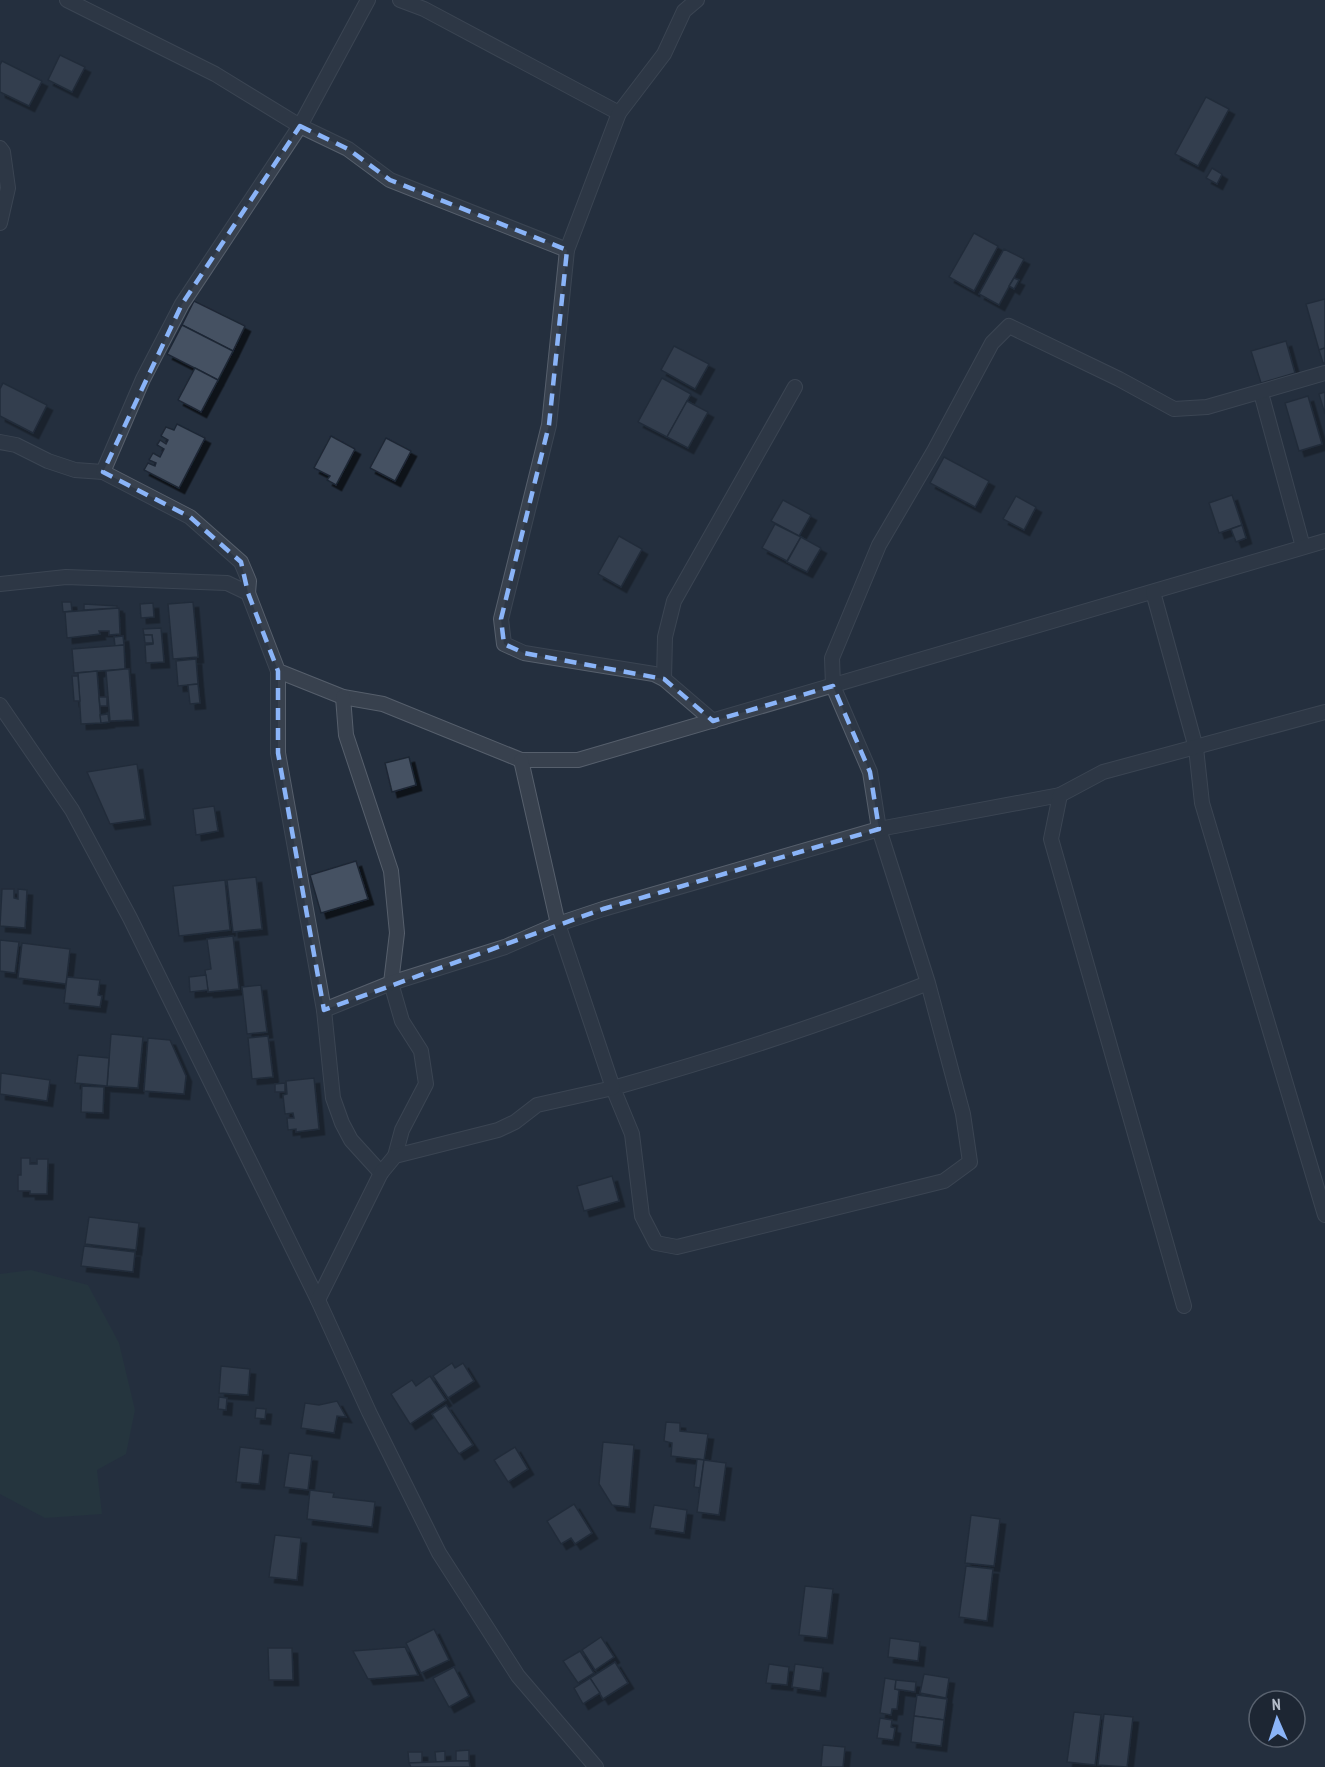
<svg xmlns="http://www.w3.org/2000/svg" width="1325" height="1767" font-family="'PT Sans Narrow',sans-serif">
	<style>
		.green { fill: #263c3f }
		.building { fill: #455162; stroke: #1f2835; stroke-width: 1.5; filter: url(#shadow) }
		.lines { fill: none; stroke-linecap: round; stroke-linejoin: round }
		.street-casing { stroke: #565f6c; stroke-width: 16 }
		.street { stroke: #38414e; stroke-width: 14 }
		.marked { fill: none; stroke: #8ab4f8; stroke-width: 4.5; stroke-dasharray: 12 8; stroke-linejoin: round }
	</style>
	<defs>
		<filter id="shadow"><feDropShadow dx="5.5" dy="5.5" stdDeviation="0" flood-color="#0009"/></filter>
	</defs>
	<rect width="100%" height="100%" fill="#242f3e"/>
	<polygon class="green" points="31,1270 88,1285 119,1343 135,1410 126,1454 97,1470 102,1514 45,1518 0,1494 0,1274"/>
	<g class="building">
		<polygon points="60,55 85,67 72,92 48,80"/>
		<polygon points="2,61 42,81 29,106 0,92 0,65"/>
		<polygon points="1206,97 1229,109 1198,166 1175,154"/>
		<polygon points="1212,168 1222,174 1217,184 1206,178"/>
		<polygon points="974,233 998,246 974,291 949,277"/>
		<polygon points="1004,249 1024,259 999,305 979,294"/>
		<polygon points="1014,278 1019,280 1014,289 1009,286"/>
		<polygon points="1325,299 1325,348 1319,350 1306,304"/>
		<polygon points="194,301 245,326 233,351 182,325"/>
		<polygon points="182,325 233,351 218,380 167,354"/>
		<polygon points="1286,341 1295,373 1261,383 1251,351"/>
		<polygon points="674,346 709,364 695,389 661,370"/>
		<polygon points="1325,348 1325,363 1323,363 1319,350"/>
		<polygon points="195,368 218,380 201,412 178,400"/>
		<polygon points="662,378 691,394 667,437 638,422"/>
		<polygon points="3,383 47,405 33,433 0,416 0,389"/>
		<polygon points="1325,392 1325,414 1319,394"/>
		<polygon points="1308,396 1322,444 1299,451 1285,403"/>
		<polygon points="687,401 708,412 688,448 667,437"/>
		<polygon points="177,424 205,438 179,488 144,470 148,463 155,466 156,463 149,460 153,453 160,457 164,449 157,445 160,440 166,444 168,440 161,436 166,427 174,430"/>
		<polygon points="331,436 355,449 336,485 327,480 330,476 314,468"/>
		<polygon points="386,438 411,451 395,481 370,468"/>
		<polygon points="944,457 989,481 975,507 930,483"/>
		<polygon points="1232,495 1242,525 1219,533 1209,503"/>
		<polygon points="1016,496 1036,507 1024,530 1003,519"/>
		<polygon points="783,500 811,515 799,536 771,521"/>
		<polygon points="775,524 801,537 787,561 762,548"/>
		<polygon points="1242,525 1246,538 1236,542 1231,529"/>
		<polygon points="619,536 642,549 621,587 598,574"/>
		<polygon points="801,537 821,548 807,572 787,562"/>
		<polygon points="62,602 71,602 72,611 63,612"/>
		<polygon points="193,602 198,657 173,659 168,604"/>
		<polygon points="153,603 154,617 141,618 140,604"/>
		<polygon points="84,604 117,606 117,608 84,610"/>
		<polygon points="119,608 120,634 109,635 109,631 99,631 100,634 67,638 65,612"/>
		<polygon points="161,628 164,662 146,663 145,645 153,644 152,635 144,635 143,629"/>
		<polygon points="144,635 152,635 153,643 145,643"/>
		<polygon points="123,636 124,645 115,646 114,637"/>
		<polygon points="124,645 125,669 74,673 72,649"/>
		<polygon points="196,659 198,684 178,686 176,661"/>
		<polygon points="125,669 129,669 133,720 110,721 106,671"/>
		<polygon points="97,671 101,723 81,724 78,673"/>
		<polygon points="72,676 78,676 80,701 74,701"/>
		<polygon points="198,684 200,703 190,704 188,685"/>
		<polygon points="99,697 107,697 107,706 100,706"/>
		<polygon points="108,714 109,722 101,723 100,715"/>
		<polygon points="409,757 416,785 392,792 385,763"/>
		<polygon points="137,764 145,819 110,824 87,772"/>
		<polygon points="214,806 218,831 196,835 193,809"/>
		<polygon points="356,861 368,899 321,913 310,875"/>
		<polygon points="256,877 262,929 233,932 227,880"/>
		<polygon points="225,880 230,930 179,936 173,886"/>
		<polygon points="2,889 14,889 14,898 18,899 18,889 27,890 25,928 0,926"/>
		<polygon points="233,936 239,989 208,992 205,970 211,969 207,939"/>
		<polygon points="0,940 19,942 15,973 0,971"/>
		<polygon points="22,943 70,949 66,984 18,978"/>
		<polygon points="206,975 208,990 190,992 189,977"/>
		<polygon points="67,977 100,980 98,995 102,996 100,1007 64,1003"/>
		<polygon points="261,985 267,1032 247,1034 242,987"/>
		<polygon points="111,1034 143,1037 138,1088 107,1086"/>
		<polygon points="268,1036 273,1077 252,1079 248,1038"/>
		<polygon points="148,1038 170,1040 186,1076 184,1094 144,1091"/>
		<polygon points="78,1055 109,1058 107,1086 75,1083"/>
		<polygon points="1,1073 50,1080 47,1101 0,1094"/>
		<polygon points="314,1078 319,1129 296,1132 296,1129 288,1130 287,1118 294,1118 293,1113 285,1114 283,1095 287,1094 286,1081"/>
		<polygon points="285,1083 285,1092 275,1092 275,1084"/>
		<polygon points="82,1086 104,1087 103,1113 81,1112"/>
		<polygon points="21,1158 30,1158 30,1164 37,1164 37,1159 48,1159 47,1194 30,1194 30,1191 18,1191 18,1175 21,1175"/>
		<polygon points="612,1176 619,1201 584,1211 577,1186"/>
		<polygon points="89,1217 139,1223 136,1250 85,1244"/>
		<polygon points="84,1246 135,1252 133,1272 81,1266"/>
		<polygon points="452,1363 455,1368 463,1363 474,1381 448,1398 433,1376"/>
		<polygon points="221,1366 250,1369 248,1395 219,1393"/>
		<polygon points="430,1376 446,1400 410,1424 391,1394 412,1380 416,1386"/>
		<polygon points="219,1397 227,1398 226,1410 218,1409"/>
		<polygon points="337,1401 346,1417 337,1416 334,1433 301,1428 305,1403 319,1405"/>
		<polygon points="446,1405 473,1445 459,1454 432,1414"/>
		<polygon points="256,1408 266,1409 265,1419 255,1418"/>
		<polygon points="666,1422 680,1423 680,1431 708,1434 704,1460 671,1456 672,1443 664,1441"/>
		<polygon points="603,1442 634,1445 629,1507 612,1505 599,1484"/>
		<polygon points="240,1447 263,1450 259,1484 236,1482"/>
		<polygon points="515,1447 528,1469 508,1482 494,1460"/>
		<polygon points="289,1453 312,1456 308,1490 284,1487"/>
		<polygon points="697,1459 704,1460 700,1488 694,1487"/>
		<polygon points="704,1460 726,1463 719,1515 697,1512"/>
		<polygon points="310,1490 334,1493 333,1497 375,1502 372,1527 307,1519"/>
		<polygon points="574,1504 592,1533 575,1544 571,1538 561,1544 547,1521"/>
		<polygon points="654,1505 687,1510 684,1533 650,1528"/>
		<polygon points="971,1515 1000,1519 994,1566 965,1563"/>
		<polygon points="275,1535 301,1538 297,1580 269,1577"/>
		<polygon points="966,1566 993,1569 987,1621 959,1617"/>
		<polygon points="805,1586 833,1589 827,1638 799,1635"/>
		<polygon points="434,1629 449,1660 421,1673 406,1643"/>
		<polygon points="601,1637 614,1657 595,1670 582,1650"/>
		<polygon points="890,1638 920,1642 918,1661 888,1657"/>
		<polygon points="405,1647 418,1675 368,1679 353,1651"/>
		<polygon points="268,1648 292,1648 293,1680 269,1680"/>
		<polygon points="580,1651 594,1673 578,1683 563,1661"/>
		<polygon points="615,1662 628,1683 603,1699 590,1678"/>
		<polygon points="769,1664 789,1667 787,1685 766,1683"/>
		<polygon points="795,1664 823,1668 820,1691 792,1687"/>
		<polygon points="454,1667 469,1696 449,1707 433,1678"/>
		<polygon points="924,1674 949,1678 946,1698 920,1693"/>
		<polygon points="590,1678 600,1693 583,1704 574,1688"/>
		<polygon points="885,1678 896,1680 895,1689 899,1690 897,1709 892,1709 891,1715 880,1713"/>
		<polygon points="896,1680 916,1682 915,1692 895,1689"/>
		<polygon points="917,1695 947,1699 944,1720 914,1716"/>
		<polygon points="1074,1712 1101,1715 1095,1765 1067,1762"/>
		<polygon points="1104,1714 1133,1717 1127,1767 1098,1765"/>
		<polygon points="914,1716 944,1720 941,1746 911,1742"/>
		<polygon points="880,1718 892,1720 891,1727 895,1728 893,1740 877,1738"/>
		<polygon points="823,1745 845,1747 843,1767 821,1767"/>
		<polygon points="469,1750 469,1761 456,1761 456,1751"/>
		<polygon points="445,1751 445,1762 436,1762 435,1752"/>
		<polygon points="408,1752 422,1752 422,1763 409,1763"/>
		<polygon points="456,1761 469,1761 470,1767 411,1767 409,1763"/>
	</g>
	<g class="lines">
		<g class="street-casing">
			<g id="street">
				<polyline points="67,0 215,74 300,126 348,149 390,180 567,250"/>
				<polyline points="400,0 424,9 619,113"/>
				<polyline points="697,0 684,11 664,54 619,113 567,250 549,425 501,619 504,644 524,653 654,674 664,679 713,721"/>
				<polyline points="0,148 3,152 8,188 0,223"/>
				<polyline points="1261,393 1303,547"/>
				<polyline points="0,442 16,445 48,461 75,470 103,472 190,517 241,562 249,581 248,593"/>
				<polyline points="103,472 143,379 182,304 300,126 368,0"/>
				<polyline points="0,584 66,577 227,583 248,593 278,671 343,697 383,704 521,760 578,760 1325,541"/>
				<polyline points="1153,592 1196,748 1202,803 1325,1215"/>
				<polyline points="278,671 278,753 324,1010 333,1098 342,1123 351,1140 381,1173"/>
				<polyline points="664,679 665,637 674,601 795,387"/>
				<polyline points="343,697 346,735 391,871 397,933 391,983 402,1021 421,1051 426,1084 402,1130 395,1156"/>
				<polyline points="0,705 72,810 130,918 318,1300 369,1412 439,1553 518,1676 596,1767"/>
				<path d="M 928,983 C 825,1024 719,1058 613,1088 L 632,1134 L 642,1216 L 656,1243 L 677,1247 L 944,1181 L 970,1162 L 963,1114 L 928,983 L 879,829 L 870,772 L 833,686 L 832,658 L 879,545 L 934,451 L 992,343 L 1009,326 L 1119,379 L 1174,409 L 1207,407 L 1325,373"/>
				<polyline points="324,1010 391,983 505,947 558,924 603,909 879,829 1060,795"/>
				<polyline points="318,1300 381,1173 395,1156 498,1130 515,1122 537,1105 613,1088 558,924 521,760"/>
				<polyline points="1184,1306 1051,839 1060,795 1103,772 1325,712"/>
			</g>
		</g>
		<use href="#street" class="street"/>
	</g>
	<path d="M0 0H1325V1767H0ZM 300,126 L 348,149 L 390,180 L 567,250 L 549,425 L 501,619 L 504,644 L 524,653 L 664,679 L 713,721 L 833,686 L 870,772 L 879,829 L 603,909 L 324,1010 L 278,753 L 278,671 L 248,593 L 241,562 L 190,517 L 103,472 L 182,304 Z" fill="#242f3e" fill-opacity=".55" fill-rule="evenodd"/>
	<path class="marked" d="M 300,126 L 348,149 L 390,180 L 567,250 L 549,425 L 501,619 L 504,644 L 524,653 L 664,679 L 713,721 L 833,686 L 870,772 L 879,829 L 603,909 L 324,1010 L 278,753 L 278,671 L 248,593 L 241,562 L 190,517 L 103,472 L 182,304 Z"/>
	<g transform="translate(1277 1719) rotate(357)"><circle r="28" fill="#1d2633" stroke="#59626f" stroke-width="1.5"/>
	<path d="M0-4.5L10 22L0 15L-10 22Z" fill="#8ab4f8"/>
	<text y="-9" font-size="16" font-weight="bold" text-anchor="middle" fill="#b4bcc9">N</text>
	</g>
</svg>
